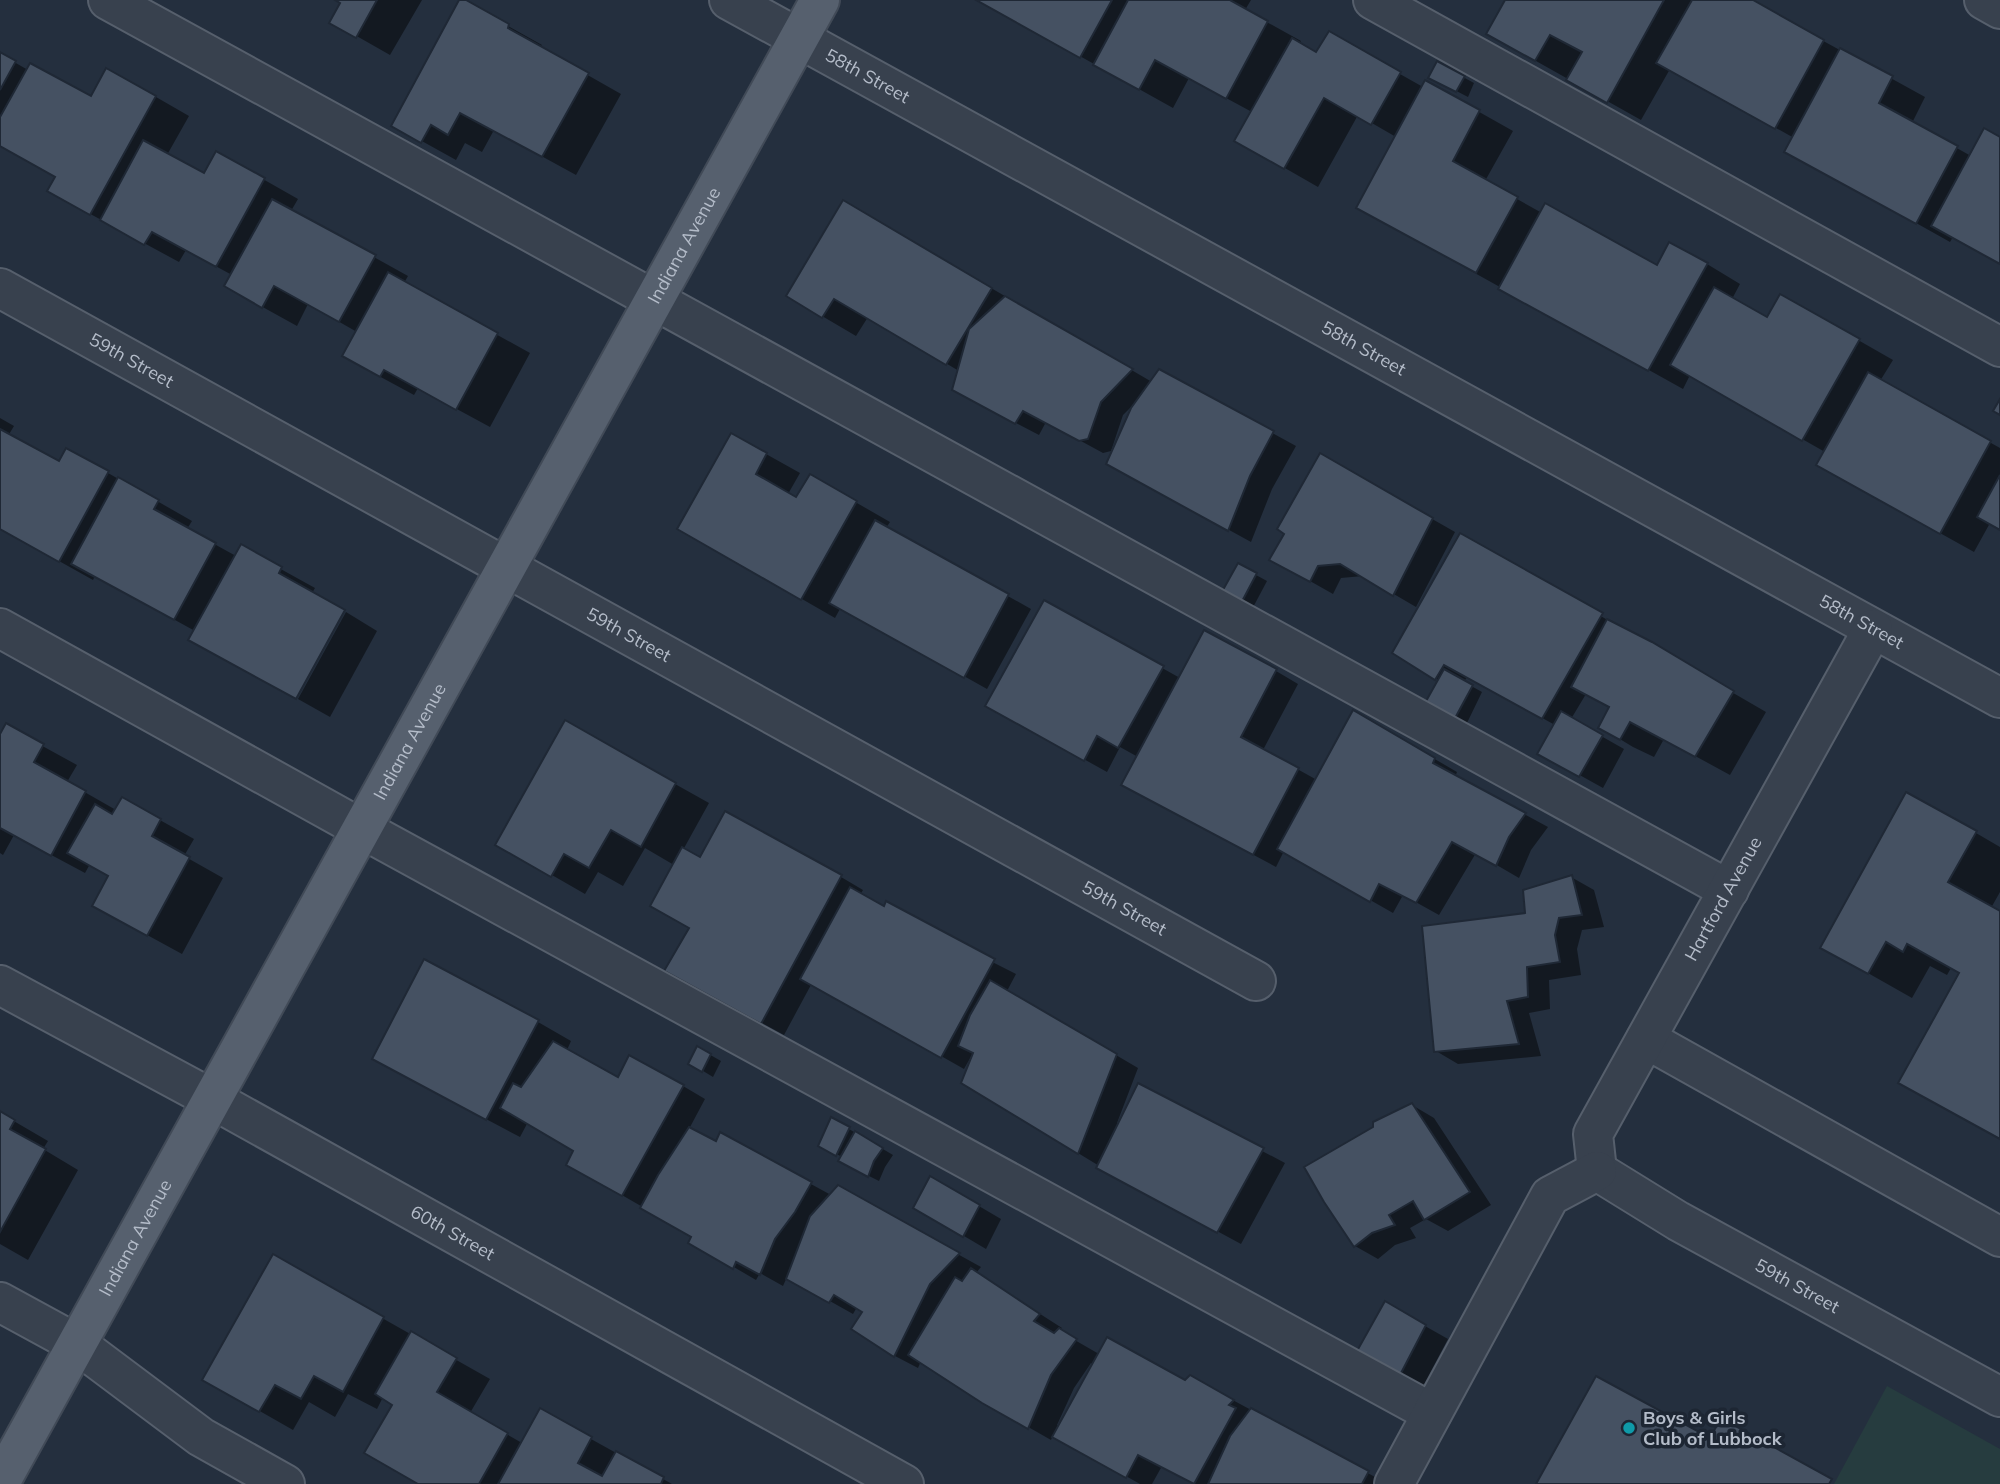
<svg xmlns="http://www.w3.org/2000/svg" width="2000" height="1484" font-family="Mulish,sans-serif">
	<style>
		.green { fill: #263c3f }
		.shadow { fill: #0007; fill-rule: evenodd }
		.building { fill: #455162; stroke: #1f2835; stroke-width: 2 }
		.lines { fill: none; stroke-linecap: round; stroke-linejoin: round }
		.minor-casing { stroke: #565f6c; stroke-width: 42 }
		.major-casing { stroke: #414a57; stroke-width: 42 }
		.minor { stroke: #38414e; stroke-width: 38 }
		.major { stroke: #56606e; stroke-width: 38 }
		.culture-dot { fill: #0f9aa8; stroke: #1d2633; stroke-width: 2.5 }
		.labels { text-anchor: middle; stroke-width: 7; stroke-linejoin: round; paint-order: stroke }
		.street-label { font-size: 18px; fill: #b4bcc9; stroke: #1d2633 }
		.poi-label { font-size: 18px; font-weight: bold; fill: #b4bcc9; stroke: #1d2633; text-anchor: start }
	</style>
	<rect width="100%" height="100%" fill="#242f3e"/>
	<polygon class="green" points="1887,1386 2000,1449 2000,1484 1834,1484"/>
	<g class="shadow">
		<polygon points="338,0 422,0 390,55 332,22 342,3"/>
		<polygon points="461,0 542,45 540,48 621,94 576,175 494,130 482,152 465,143 456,160 393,125"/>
		<polygon points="979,0 1251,0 1245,10 1301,41 1299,44 1317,54 1329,34 1423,87 1426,82 1513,131 1485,181 1542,213 1658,267 1707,264 1740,284 1732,299 1768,319 1781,296 1893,360 1880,381 2000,448 2000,528 1990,523 1974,552 1852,484 1825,452 1690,375 1683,389 1392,227 1396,137 1358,115 1318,187 1236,140 1252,112 1189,78 1173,108"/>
		<polygon points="1507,0 1749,0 1925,97 1912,123 1971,156 2000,139 2000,263 1953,237 1950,242 1818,168 1794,138 1670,69 1641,120 1522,53"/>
		<polygon points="0,54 28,70 91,98 107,70 156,97 189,116 167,155 205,176 217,153 298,199 291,211 408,276 404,283 530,353 490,427 418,388 414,395 377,375 357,332 308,304 297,326 259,305 232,275 186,250 179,262 83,210 57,177 0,145"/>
		<polygon points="1437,63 1474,83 1468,97 1441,83"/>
		<polygon points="844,202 1152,382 1160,371 1296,446 1272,489 1251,542 1131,476 1134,404 1123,415 1111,451 1103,453 1046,422 1039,435 976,402 959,371 868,317 856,336 788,296"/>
		<polygon points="0,418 14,426 8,436 59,463 108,473 192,521 187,529 236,556 241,547 315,588 312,593 195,631 95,576 93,580 0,528"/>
		<polygon points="732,435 800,473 788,494 797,499 810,476 890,522 886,528 1031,609 987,689 841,607 835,618 679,528"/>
		<polygon points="1320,455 1455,532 1416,607 1363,576 1341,578 1333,594 1271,559 1286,534"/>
		<polygon points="1461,535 1766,712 1730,775 1664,739 1654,757 1633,747 1600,727 1611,708 1586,694 1571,719 1624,749 1603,788 1540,753 1555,725 1467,677 1464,682 1482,692 1466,725 1428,702 1440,681 1395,652"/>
		<polygon points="1256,575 1267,581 1250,613 1221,596"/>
		<polygon points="1044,602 1180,678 1276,671 1298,684 1263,750 1317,780 1354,712 1457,772 1455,777 1548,827 1531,850 1519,878 1476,853 1439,915 1403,895 1393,913 1284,851 1276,867 1145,797 1138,757 1120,747 1107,772 1010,718"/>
		<polygon points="346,612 377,631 330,717 298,699"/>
		<polygon points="566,723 709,803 683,850 701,860 841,877 863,890 860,895 1016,974 1007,991 1138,1068 1117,1123 1120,1124 1139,1086 1285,1163 1241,1244 1119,1178 963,1083 975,1054 973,1053 964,1069 812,983 784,1035 689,983 691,927 674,865 645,848 623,886 598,872 585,894 498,844"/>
		<polygon points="6,726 77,765 67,782 116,810 122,799 194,839 184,856 223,878 182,954 127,924 110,876 90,864 85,873 14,835 3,855 0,853 0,737"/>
		<polygon points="1976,833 2000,847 2000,892 1991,908 2000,913 2000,1138 1961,973 1951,968 1947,975 1930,966 1912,998 1822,947"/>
		<polygon points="1571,877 1594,890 1604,927 1582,930 1577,949 1581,975 1549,980 1550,1009 1529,1013 1541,1056 1458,1064 1436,1051 1527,914"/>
		<path d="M 538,1022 L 571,1041 L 567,1050 L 619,1079 L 683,1086 L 705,1099 L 689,1129 L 716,1143 L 721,1135 L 831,1195 L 838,1188 L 981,1267 L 976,1273 L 1062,1328 L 1059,1331 L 1099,1354 L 1185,1382 L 1190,1377 L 1388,1484 L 1194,1484 L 1162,1466 L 1152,1484 L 1140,1484 L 1053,1435 L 1051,1440 L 1007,1415 L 921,1361 L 918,1368 L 895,1356 L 854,1329 L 864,1311 L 857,1307 L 853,1314 L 787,1277 L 783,1286 L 760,1273 L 756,1280 L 691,1242 L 693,1236 L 568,1164 L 576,1150 L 528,1122 L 520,1137 L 407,1077 ZM 1091,1363 L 1093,1365 L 1060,1426 L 1057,1425 L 1074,1388 Z"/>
		<polygon points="698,1048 721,1061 713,1077 690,1063"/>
		<polygon points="1412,1105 1434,1118 1491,1205 1448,1231 1426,1219 1410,1228 1416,1238 1395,1245 1378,1259 1355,1246 1325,1201 1375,1128"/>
		<polygon points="0,1113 48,1141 43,1149 78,1170 28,1260 0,1244"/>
		<polygon points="832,1119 893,1155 885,1167 879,1181 851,1167 842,1157 820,1145"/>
		<polygon points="931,1178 1001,1219 986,1249 915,1207"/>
		<polygon points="274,1257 490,1379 470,1413 522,1443 591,1439 672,1484 421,1484 394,1404 383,1397 377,1409 348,1394 335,1417 309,1402 293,1430 204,1379"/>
		<polygon points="1386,1304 1448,1339 1423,1386 1360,1351"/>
	</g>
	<g class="building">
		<polygon points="335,0 377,0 356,38 329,23 340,3"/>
		<polygon points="459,0 466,0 509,24 508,28 589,73 542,157 460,113 448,135 431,125 421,143 391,126"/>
		<polygon points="976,0 1112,0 1080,58"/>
		<polygon points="1128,0 1230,0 1268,21 1226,99 1155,60 1139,90 1093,65"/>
		<polygon points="1505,0 1664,0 1607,103 1566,80 1582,52 1550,35 1535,61 1486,34"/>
		<polygon points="1692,0 1753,0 1824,40 1775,129 1656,63"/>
		<polygon points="1329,31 1401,72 1371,125 1324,98 1284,169 1234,141 1292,38 1316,52"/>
		<polygon points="1840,48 1893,76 1879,103 1958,146 1916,224 1784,152"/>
		<polygon points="0,52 16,61 0,90"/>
		<polygon points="1437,61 1465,76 1456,92 1428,78"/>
		<polygon points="30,63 91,96 106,68 156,96 90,215 47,191 55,177 0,146 0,117"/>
		<polygon points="1425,80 1480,110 1453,161 1518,197 1476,273 1356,208"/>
		<polygon points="1984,128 2000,137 2000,264 1931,226"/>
		<polygon points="143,140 204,173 216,151 265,178 216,267 152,232 144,245 100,220"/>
		<polygon points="272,199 376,255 339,322 274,286 262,308 224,286"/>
		<polygon points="843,200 992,288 946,365 834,299 822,318 786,296"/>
		<polygon points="1545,203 1657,265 1669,242 1708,263 1648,371 1498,289"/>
		<polygon points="388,272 498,333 456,410 384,370 380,377 342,356"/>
		<polygon points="1714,287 1767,317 1780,294 1860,339 1802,441 1670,365"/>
		<polygon points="1005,296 1133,369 1101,402 1088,439 1079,441 1023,411 1015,424 952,390 969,329"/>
		<polygon points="1159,369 1274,431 1250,476 1228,531 1106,464 1131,408"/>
		<polygon points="1868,372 1991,441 1940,534 1816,465"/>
		<polygon points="2000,399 2000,415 1993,411"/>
		<polygon points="0,429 59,461 66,448 109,471 59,562 0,529"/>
		<polygon points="731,433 767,453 756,474 796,497 810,474 857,501 801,600 677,529"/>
		<polygon points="1320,453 1433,518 1393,596 1340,564 1318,566 1310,582 1269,560 1284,534 1277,529"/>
		<polygon points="2000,475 2000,530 1977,517"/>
		<polygon points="118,477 159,500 154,509 216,543 174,620 71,564"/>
		<polygon points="875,520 1009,594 964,678 829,603"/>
		<polygon points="1460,533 1603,613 1542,719 1444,665 1435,680 1392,653"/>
		<polygon points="241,544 282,567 279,573 345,610 296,699 188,640"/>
		<polygon points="1238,563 1257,573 1238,609 1219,597"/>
		<polygon points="1044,600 1164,666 1118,748 1097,736 1084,761 985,706"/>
		<polygon points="1607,619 1652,642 1734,691 1695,757 1630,722 1620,740 1598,728 1609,707 1571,687"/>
		<polygon points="1204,630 1277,669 1241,737 1299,768 1253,855 1121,785"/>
		<polygon points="1444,669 1473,685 1454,720 1425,703"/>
		<polygon points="1353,710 1435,758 1433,763 1526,813 1509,837 1496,866 1452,842 1416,903 1379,884 1370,902 1277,849"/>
		<polygon points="1561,711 1603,735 1579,777 1537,754"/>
		<polygon points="565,720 676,783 641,847 611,830 589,868 564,854 551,877 495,845"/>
		<polygon points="6,723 44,744 34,762 86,791 51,856 0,828 0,734"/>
		<polygon points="1906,792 1977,831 1948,882 2000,911 2000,1139 1898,1083 1959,973 1907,944 1903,952 1886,942 1868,974 1820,948"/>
		<polygon points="122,797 161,819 152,836 190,857 147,936 92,906 108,876 67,853 95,804 112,814"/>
		<polygon points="725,811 842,875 761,1024 664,971 689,928 650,906 682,847 700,857"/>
		<polygon points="1572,875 1582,915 1559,918 1555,935 1560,962 1527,967 1528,997 1507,1001 1519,1044 1434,1052 1422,926 1525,913 1523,890"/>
		<polygon points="850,887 884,906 886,901 995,959 941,1058 800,979"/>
		<polygon points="424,959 539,1020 486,1120 372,1059"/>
		<polygon points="990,980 1117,1054 1078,1154 961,1083 973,1053 958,1046 970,1015"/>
		<polygon points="553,1041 618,1077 629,1055 684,1085 622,1196 566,1165 573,1151 500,1108 513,1083 521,1087"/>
		<polygon points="697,1046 711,1054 702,1072 688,1064"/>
		<polygon points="1138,1083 1264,1148 1217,1233 1096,1168"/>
		<polygon points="1412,1103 1470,1192 1424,1220 1413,1201 1389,1215 1395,1225 1372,1233 1354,1247 1324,1202 1304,1167 1373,1127 1373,1122"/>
		<polygon points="0,1111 15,1120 10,1129 46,1149 0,1232"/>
		<polygon points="831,1117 850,1127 836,1156 818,1146"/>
		<polygon points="689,1127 716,1141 720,1132 812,1182 795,1212 775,1239 760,1275 736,1262 733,1269 688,1243 691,1237 640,1208 658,1175"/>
		<polygon points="855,1131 883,1148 874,1161 868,1177 838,1161"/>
		<polygon points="930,1176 980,1205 963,1237 913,1208"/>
		<polygon points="838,1185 960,1253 930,1284 894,1357 851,1329 862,1312 834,1295 829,1303 786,1279 810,1216"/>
		<polygon points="273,1254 384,1317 343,1392 314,1376 301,1399 275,1385 259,1412 202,1380"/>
		<polygon points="971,1268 1040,1314 1034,1321 1054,1333 1059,1328 1077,1339 1051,1375 1028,1429 982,1403 908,1355 955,1277 962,1281"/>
		<polygon points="1385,1301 1426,1325 1400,1375 1357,1351"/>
		<polygon points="411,1331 457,1358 437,1392 508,1433 479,1484 418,1484 364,1453 392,1405 375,1394"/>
		<polygon points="1107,1337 1185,1380 1190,1375 1234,1400 1229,1405 1236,1408 1194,1484 1138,1455 1126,1478 1052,1437"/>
		<polygon points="1596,1376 1710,1438 1721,1418 1832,1479 1829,1484 1536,1484"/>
		<polygon points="540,1408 592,1437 578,1463 602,1476 616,1451 664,1477 661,1484 498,1484"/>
		<polygon points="1251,1408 1369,1471 1362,1484 1208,1484 1230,1436"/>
	</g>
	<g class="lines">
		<g class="minor-casing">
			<g id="minor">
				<polyline points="108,0 1729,890"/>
				<path id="s1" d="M 729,0 L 2000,698"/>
				<polyline points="1373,0 2000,347"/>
				<polyline points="1984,0 2000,9"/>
				<path id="s2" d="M 0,288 L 1256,981"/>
				<polyline points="0,628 362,829 1432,1413"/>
				<path id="s3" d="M 0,985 L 212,1099 L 904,1484"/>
				<polyline points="1646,1039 2000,1237"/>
				<path id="s4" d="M 1597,1171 L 1593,1134 L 1873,629"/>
				<path id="s5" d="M 1597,1171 L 1678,1221 L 2000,1397"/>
				<polyline points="0,1302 77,1344 201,1437 285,1484"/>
				<polyline points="1394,1484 1550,1196 1597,1171"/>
			</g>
		</g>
		<g class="major-casing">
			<g id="major">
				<path id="s6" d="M 0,1483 L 820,0"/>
			</g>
		</g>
		<use href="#minor" class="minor"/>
		<use href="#major" class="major"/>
	</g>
	<circle class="culture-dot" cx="1629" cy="1428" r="7"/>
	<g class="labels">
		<g class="street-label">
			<text dy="6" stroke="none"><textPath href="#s1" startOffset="158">58th Street</textPath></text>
			<text dy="6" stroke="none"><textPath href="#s6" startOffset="1414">Indiana Avenue</textPath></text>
			<text dy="6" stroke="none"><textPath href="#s1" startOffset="724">58th Street</textPath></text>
			<text dy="6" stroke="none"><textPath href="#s2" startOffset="150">59th Street</textPath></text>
			<text dy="6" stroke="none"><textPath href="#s1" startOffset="1292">58th Street</textPath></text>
			<text dy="6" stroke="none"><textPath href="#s2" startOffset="718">59th Street</textPath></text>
			<text dy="6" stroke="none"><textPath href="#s6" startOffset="847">Indiana Avenue</textPath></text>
			<text dy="6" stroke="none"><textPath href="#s4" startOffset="306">Hartford Avenue</textPath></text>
			<text dy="6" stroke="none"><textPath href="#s2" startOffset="1284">59th Street</textPath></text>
			<text dy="6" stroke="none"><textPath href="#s3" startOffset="516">60th Street</textPath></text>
			<text dy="6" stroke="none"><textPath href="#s6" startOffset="280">Indiana Avenue</textPath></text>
			<text dy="6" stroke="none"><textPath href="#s5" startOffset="231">59th Street</textPath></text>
		</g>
		<g class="poi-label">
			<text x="1643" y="1424">Boys &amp; Girls<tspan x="1643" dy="21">Club of Lubbock</tspan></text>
		</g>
	</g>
</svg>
